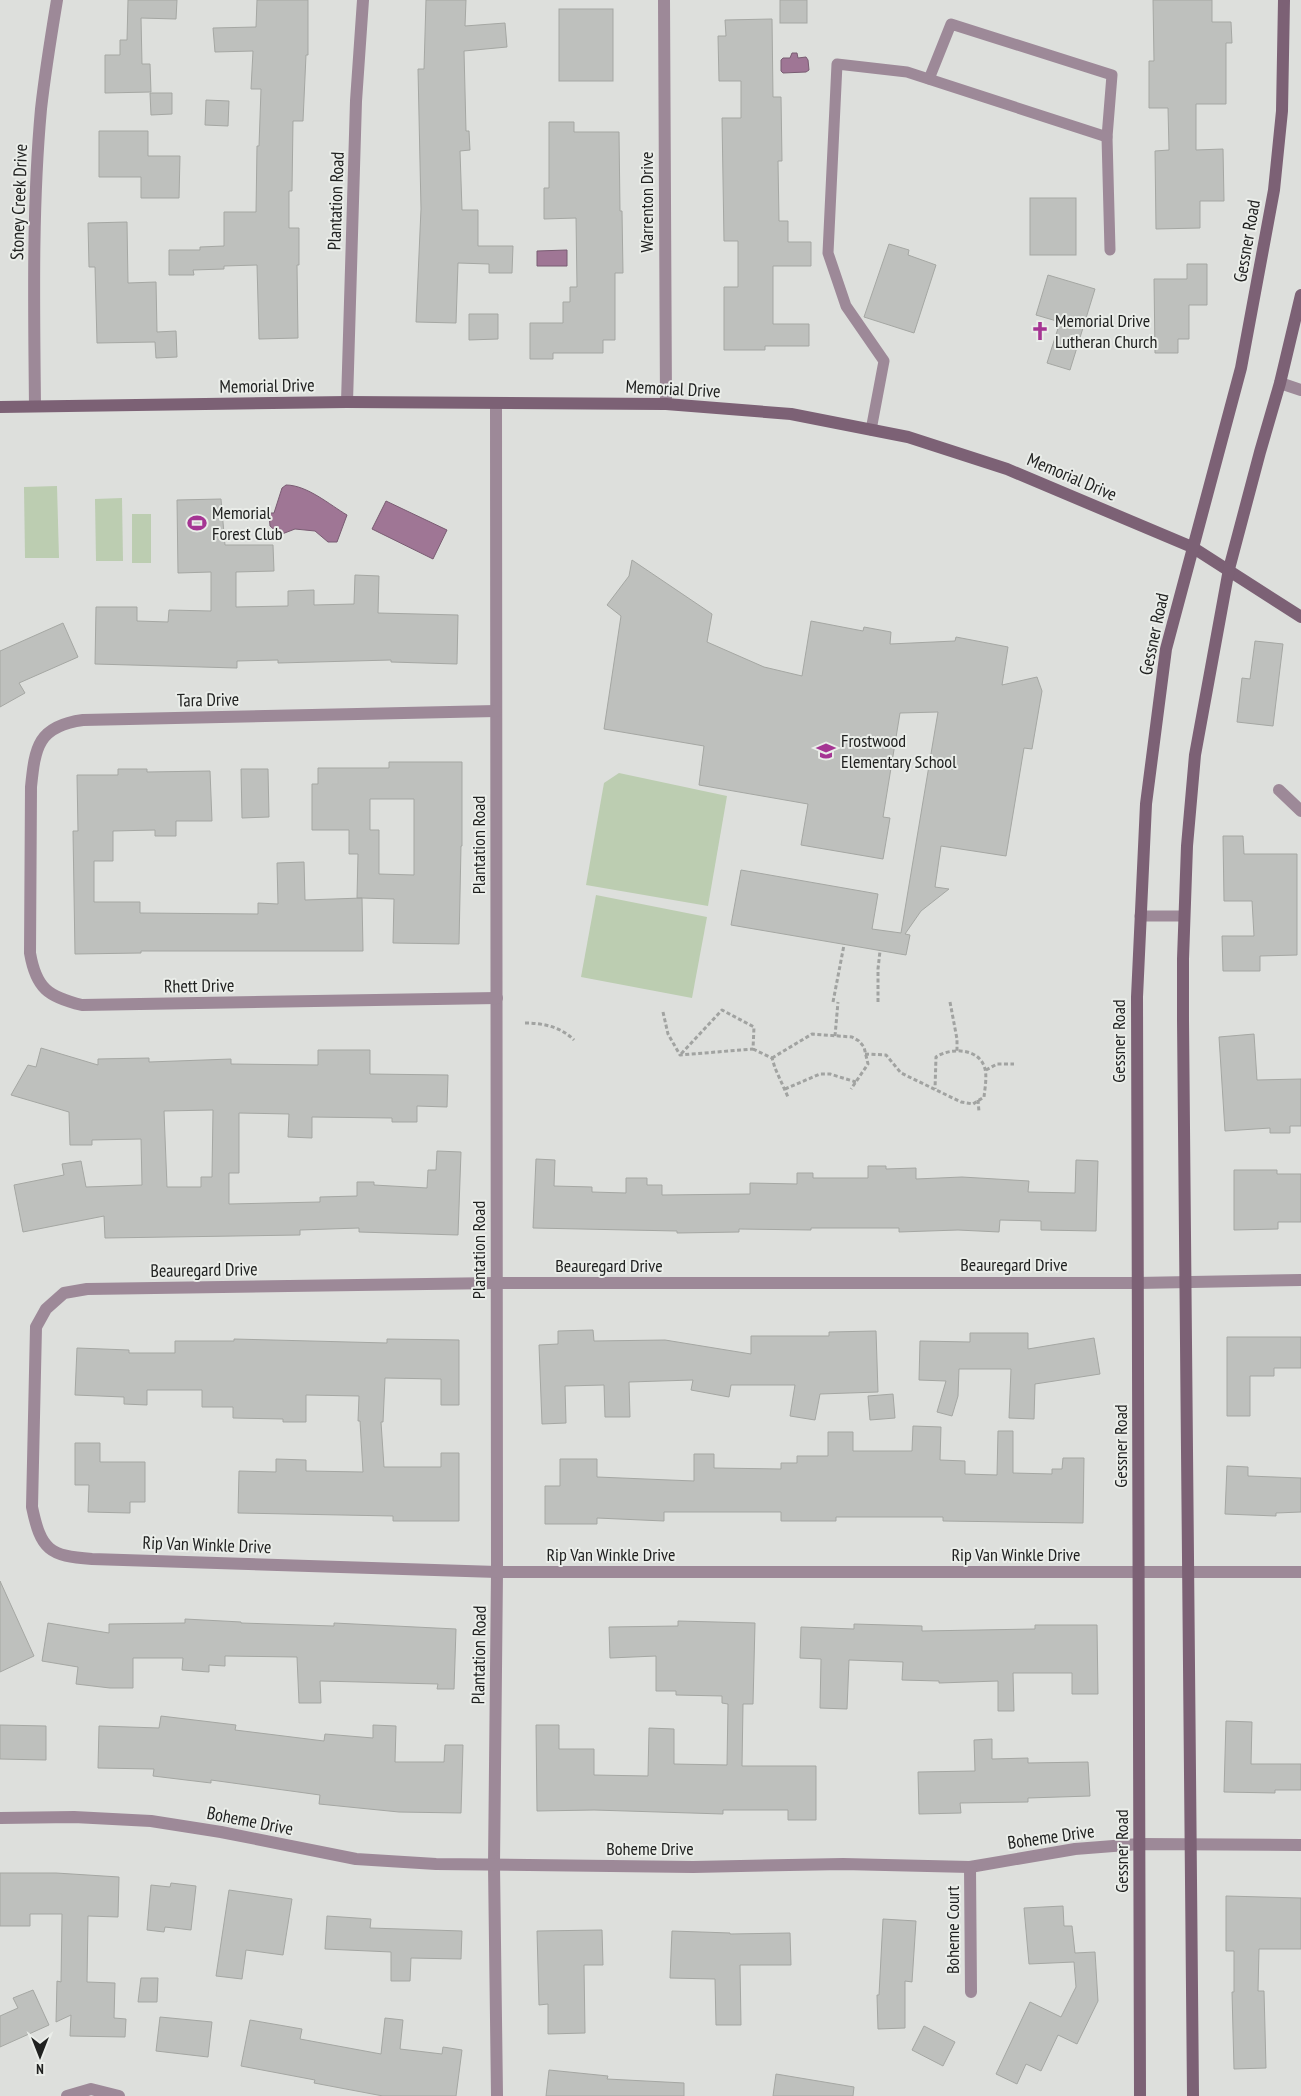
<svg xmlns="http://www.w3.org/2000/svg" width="1301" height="2096" font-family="'PT Sans Narrow',sans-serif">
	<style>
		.green { fill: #bccdb1 }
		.water { fill: #9f7695; stroke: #795c72 }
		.building { fill: #bec0bd; stroke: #a5a7a3; fill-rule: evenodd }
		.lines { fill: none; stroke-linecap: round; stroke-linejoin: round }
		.path { stroke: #a1a3a1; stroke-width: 3; stroke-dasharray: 4 2.5; stroke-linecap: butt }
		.lane { stroke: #9d8998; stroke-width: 11 }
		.street { stroke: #9d8998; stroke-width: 12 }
		.secondary { stroke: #7c6175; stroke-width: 12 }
		.labels { text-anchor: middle; stroke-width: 4; stroke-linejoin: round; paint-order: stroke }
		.street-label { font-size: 18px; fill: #202120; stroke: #eaede9 }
		.poi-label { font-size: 18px; fill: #202120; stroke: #eaede9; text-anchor: start }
	</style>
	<rect width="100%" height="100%" fill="#dddfdc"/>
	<g class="green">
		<polygon points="57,486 59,558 25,558 24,487"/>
		<polygon points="122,498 123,561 96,561 95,499"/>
		<rect x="132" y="514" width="19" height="49"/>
		<polygon points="619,773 727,796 708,906 586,885 604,783"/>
		<polygon points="596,895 707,917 692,998 581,977"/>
	</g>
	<g class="water">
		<polygon points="792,53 797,53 798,58 806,57 808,60 809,70 806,72 783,73 781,71 781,60 783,58 790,58"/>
		<polygon points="567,250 567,266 537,266 537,251"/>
		<path d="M 286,485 C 307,485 330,505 347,515 L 337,542 L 328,542 L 315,531 L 295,529 L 282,534 L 278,533 L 270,526 L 269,513 L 274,513 L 282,488 Z"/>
		<polygon points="386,501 447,530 433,559 372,529"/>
	</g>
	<g class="building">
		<polygon points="128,0 177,0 176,19 141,18 142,64 150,64 151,92 105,93 105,55 120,55 120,40 127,40"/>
		<polygon points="257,0 308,0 308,55 306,55 303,121 293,121 292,191 289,191 289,228 299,228 299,265 297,265 298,338 259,339 257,265 224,266 224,269 193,270 194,275 169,275 169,250 200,250 200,247 224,246 224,212 256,212 257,146 259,146 261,89 251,89 253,51 215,52 213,28 256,27"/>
		<polygon points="426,0 466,0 465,26 505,23 507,47 464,51 466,131 469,131 470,150 460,151 462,210 478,210 478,246 513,246 512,273 489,273 489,264 458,263 456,323 416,322 421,209 418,69 424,69"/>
		<rect x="780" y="0" width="27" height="23"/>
		<polygon points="1153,0 1212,0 1212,22 1231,22 1232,43 1226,43 1226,104 1196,104 1196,150 1223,149 1224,201 1200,201 1200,228 1156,229 1155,151 1169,150 1168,108 1149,108 1149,61 1154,61"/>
		<rect x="559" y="9" width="54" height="72"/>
		<polygon points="772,19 773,97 781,97 782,161 778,161 779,221 788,221 788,242 811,242 811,266 773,266 773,324 809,324 809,346 765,346 765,350 724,350 724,287 738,287 738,241 724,241 722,118 741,118 741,81 719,81 718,36 726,36 725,20"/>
		<polygon points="150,93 172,93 172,114 151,115"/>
		<polygon points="206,100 229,101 228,126 205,125"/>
		<polygon points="549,122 574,122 574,132 619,132 620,211 622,211 623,273 615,273 615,340 603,340 603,353 553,353 553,359 530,359 530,323 563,323 563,302 570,302 570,287 577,287 576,218 544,219 544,188 549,188"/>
		<polygon points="99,131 148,131 148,156 180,156 179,198 141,198 141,177 99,177"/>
		<rect x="1030" y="198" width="46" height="57"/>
		<polygon points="127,222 128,283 156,282 157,332 176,331 177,357 156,358 155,342 97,343 95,267 89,267 88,223"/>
		<polygon points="889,244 909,250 908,255 936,265 914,333 864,317"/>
		<polygon points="1187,264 1207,264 1207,305 1189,305 1189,339 1178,339 1178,353 1155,353 1154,279 1187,279"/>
		<polygon points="1048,275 1095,289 1070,370 1047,363 1060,322 1036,315"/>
		<polygon points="469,314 498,314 498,339 469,340"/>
		<polygon points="221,499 225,545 273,545 274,571 236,572 236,607 288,606 288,591 314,590 314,605 354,604 355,575 379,576 378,613 458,615 457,664 391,662 391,660 278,663 278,660 237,661 237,668 95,664 96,607 137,607 137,621 168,622 169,610 211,611 211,572 178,573 177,500"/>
		<polygon points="632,560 712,614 707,642 764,667 802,676 811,621 863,631 864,627 891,632 890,644 955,641 956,637 1008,647 1002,685 1037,677 1042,691 1032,749 1024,748 1006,856 941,846 935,887 949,889 921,911 905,934 910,935 906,955 731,925 741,870 878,894 872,929 901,933 938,712 900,713 883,817 890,818 883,859 801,845 808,804 699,785 704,746 604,729 621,616 607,605 629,576"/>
		<polygon points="63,623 78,657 19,683 25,693 0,707 0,651"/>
		<polygon points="1255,641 1283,644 1273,726 1237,722 1242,678 1250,679"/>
		<path d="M 389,762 L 462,762 L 462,846 L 461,846 L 459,944 L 393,943 L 394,899 L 362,898 L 363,951 L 141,951 L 141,953 L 75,954 L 73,831 L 78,831 L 77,775 L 118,775 L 118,769 L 147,769 L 147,772 L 210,771 L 212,821 L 176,821 L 176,836 L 155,836 L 155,830 L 113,831 L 113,861 L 94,861 L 94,902 L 140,902 L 140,913 L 258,914 L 258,903 L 278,904 L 277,863 L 304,862 L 305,900 L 362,898 L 357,898 L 358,854 L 349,854 L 349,830 L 312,830 L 312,784 L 318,784 L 318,768 L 389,768 ZM 370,799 L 414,799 L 414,875 L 379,874 L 379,830 L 370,830 Z"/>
		<polygon points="241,769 268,769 269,817 242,818"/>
		<polygon points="1223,836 1243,836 1244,854 1297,854 1297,955 1260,956 1260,971 1223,971 1222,936 1254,936 1252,901 1224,901"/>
		<polygon points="1254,1034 1257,1080 1301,1079 1301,1126 1290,1126 1290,1133 1270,1133 1270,1128 1225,1131 1219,1037"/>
		<path d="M 41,1048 L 98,1065 L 98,1059 L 149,1058 L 149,1062 L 231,1059 L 231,1064 L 318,1065 L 318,1050 L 370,1050 L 370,1074 L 448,1075 L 447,1107 L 417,1106 L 417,1122 L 392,1122 L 392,1118 L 312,1117 L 312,1138 L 288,1137 L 289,1114 L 239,1113 L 239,1173 L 229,1173 L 229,1204 L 320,1202 L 320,1197 L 357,1196 L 357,1182 L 374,1182 L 374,1185 L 427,1188 L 428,1170 L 436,1170 L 437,1151 L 461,1152 L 458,1235 L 359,1232 L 359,1228 L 300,1230 L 300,1235 L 105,1238 L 104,1216 L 23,1232 L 14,1185 L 64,1175 L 62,1164 L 81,1161 L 86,1187 L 142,1185 L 141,1139 L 92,1140 L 92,1145 L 70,1145 L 69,1112 L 11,1095 L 28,1065 L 36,1067 ZM 213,1110 L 212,1177 L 201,1177 L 201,1187 L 167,1187 L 164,1111 Z"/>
		<polygon points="536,1159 555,1160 554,1186 592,1187 592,1192 626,1193 626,1178 647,1178 647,1185 662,1185 662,1195 750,1194 750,1183 797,1184 797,1173 813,1173 813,1178 868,1178 868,1166 886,1166 886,1169 916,1168 916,1179 962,1177 1029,1181 1028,1192 1075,1193 1076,1160 1098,1161 1096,1231 1041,1230 1041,1221 1000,1220 999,1232 958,1230 899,1232 899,1228 811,1228 811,1230 739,1229 739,1232 677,1233 677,1231 533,1228"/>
		<polygon points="1234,1170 1277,1170 1277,1174 1301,1174 1301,1222 1278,1222 1278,1229 1234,1230"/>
		<polygon points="593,1330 594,1341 665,1340 751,1354 751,1336 829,1336 829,1332 876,1331 878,1392 820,1394 815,1420 790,1416 795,1385 731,1385 729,1397 691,1390 693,1380 629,1382 630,1417 605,1417 604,1385 565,1386 566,1423 542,1424 539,1345 558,1344 558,1331"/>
		<polygon points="970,1333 1028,1333 1028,1349 1094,1338 1100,1374 1035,1384 1034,1419 1009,1418 1011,1369 959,1369 958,1396 952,1416 937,1412 946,1381 919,1380 920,1341 970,1342"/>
		<polygon points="1227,1337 1301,1337 1301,1368 1274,1368 1274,1376 1250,1376 1250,1416 1227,1416"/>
		<polygon points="234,1339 387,1343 387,1339 459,1340 459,1405 441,1405 441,1379 385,1378 383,1422 381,1422 384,1467 441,1467 441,1453 459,1453 459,1521 393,1521 393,1516 238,1513 239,1471 276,1472 276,1459 306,1460 306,1471 363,1472 360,1421 358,1421 359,1396 306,1395 306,1422 283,1422 283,1419 233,1418 233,1407 202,1407 202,1390 147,1390 147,1405 124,1404 124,1397 75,1395 77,1348 129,1350 129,1353 175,1353 175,1341 234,1341"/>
		<polygon points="893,1394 895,1418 870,1420 868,1396"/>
		<polygon points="913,1426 941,1427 940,1460 965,1461 965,1474 997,1475 998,1431 1013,1431 1013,1473 1052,1474 1052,1469 1062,1469 1063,1458 1084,1458 1083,1523 943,1521 943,1517 836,1517 836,1521 781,1521 781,1512 664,1512 664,1521 597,1518 597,1524 545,1524 545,1486 560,1486 560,1459 597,1459 597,1477 694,1481 694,1454 714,1454 714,1468 781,1469 781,1463 797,1463 797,1456 828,1456 828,1432 853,1432 853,1451 912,1451"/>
		<polygon points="75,1443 100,1443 100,1462 145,1462 145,1502 130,1502 130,1513 88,1512 89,1485 75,1485"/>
		<polygon points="1227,1466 1248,1467 1248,1476 1301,1478 1301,1512 1276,1513 1276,1516 1225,1514"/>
		<polygon points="0,1581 34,1656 0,1672"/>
		<polygon points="185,1619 241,1622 241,1623 334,1626 334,1623 456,1629 454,1689 437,1689 438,1684 320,1681 321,1703 299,1703 297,1657 225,1656 225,1666 209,1665 209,1672 182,1670 183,1658 133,1658 133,1688 110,1688 76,1684 78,1667 42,1661 48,1623 109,1633 109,1624 185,1623"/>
		<polygon points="678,1621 755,1623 753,1704 743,1704 742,1766 816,1766 816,1820 788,1820 788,1810 723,1810 723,1814 594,1810 537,1811 536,1725 559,1725 559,1749 594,1749 594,1775 648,1776 649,1728 674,1729 674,1764 727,1765 728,1704 722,1703 722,1696 676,1695 676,1691 656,1691 656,1656 610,1658 609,1627 678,1626"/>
		<polygon points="854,1624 922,1626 922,1631 1035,1629 1035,1625 1097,1625 1098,1694 1072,1694 1072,1673 1013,1673 1014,1711 998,1711 998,1681 939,1683 939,1681 902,1680 903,1662 849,1660 847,1709 820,1708 821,1659 800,1658 801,1627 854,1629"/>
		<polygon points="161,1716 236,1725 235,1730 324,1741 325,1734 373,1738 373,1725 396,1726 395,1762 444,1762 445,1745 463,1745 461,1813 399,1812 319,1804 320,1795 211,1780 211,1783 153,1776 154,1769 98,1768 99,1726 159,1728"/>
		<polygon points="1226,1721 1252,1722 1251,1764 1301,1764 1301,1790 1275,1790 1275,1793 1224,1792"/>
		<polygon points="0,1725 46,1726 46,1760 0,1759"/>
		<polygon points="992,1739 992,1759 1028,1758 1028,1763 1088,1762 1090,1796 1028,1798 1028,1802 960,1803 961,1813 919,1814 918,1772 975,1771 974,1740"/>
		<polygon points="0,1873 56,1873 119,1877 118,1917 88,1916 87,1982 115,1983 114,2018 126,2019 125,2037 70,2036 71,2015 56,2022 57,1981 61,1982 62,1914 30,1914 30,1926 0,1926"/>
		<polygon points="171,1883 196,1886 191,1930 165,1927 164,1932 147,1930 151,1885 170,1887"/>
		<polygon points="229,1890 292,1899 283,1955 246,1950 242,1979 216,1976"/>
		<polygon points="1226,1896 1301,1898 1301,1949 1259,1949 1258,1991 1264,1991 1266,2068 1234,2069 1232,1992 1234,1992 1234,1951 1226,1951"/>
		<polygon points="1063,1906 1064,1926 1072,1926 1075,1953 1095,1952 1098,2001 1077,2044 1058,2035 1041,2071 1026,2064 1017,2084 996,2074 1030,2002 1061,2017 1076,1987 1074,1962 1029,1964 1024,1908"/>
		<polygon points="327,1916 371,1919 370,1928 462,1931 461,1959 411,1958 410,1981 391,1981 391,1952 325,1949"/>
		<polygon points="883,1919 916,1921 912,1982 905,1981 905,2028 878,2029 877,1995 879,1995"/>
		<polygon points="602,1930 603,1965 584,1965 585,2033 548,2034 548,2004 539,2005 537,1931"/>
		<polygon points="672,1931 730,1933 730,1934 790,1933 791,1965 740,1965 741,2025 716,2025 715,1979 670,1978"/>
		<polygon points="141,1978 158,1978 157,2002 138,2002"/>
		<polygon points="33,1990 49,2025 0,2047 0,2016 18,2008 13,1998"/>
		<polygon points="160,2017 212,2022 208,2057 156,2051"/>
		<polygon points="385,2018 403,2020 400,2049 442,2054 443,2047 462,2050 456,2096 383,2096 314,2083 315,2080 241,2066 250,2020 302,2029 300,2039 381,2054"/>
		<polygon points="924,2026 955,2042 943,2066 912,2050"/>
		<polygon points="549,2070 608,2076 607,2079 684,2083 684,2096 546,2096"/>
		<polygon points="776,2074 854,2087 853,2096 773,2096"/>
	</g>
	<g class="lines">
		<g class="path">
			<polyline points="833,1002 844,945"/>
			<polyline points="878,1002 878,969 880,951"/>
			<polyline points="950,1002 957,1039 957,1051"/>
			<polyline points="663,1012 668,1034 680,1055 753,1049 754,1027 722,1010 680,1055"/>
			<path d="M 525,1023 C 543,1023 561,1027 574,1040"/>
			<polyline points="835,1036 838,1002"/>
			<polyline points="753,1049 772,1058 775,1068 788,1097"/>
			<path d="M 865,1054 L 886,1055 L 901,1073 L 961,1102 L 973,1104 L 984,1097 C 985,1088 987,1077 985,1069 C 980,1048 951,1047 936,1057 L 935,1089"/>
			<polyline points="772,1058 812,1034 852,1037 859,1041 864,1047 868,1064 851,1089"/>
			<polyline points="986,1070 997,1064 1014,1064"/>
			<polyline points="785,1089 820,1074 830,1074 856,1082"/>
			<polyline points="978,1100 979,1112"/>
		</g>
		<g class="lane">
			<polyline points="929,79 951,24 1112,75 1107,137 1110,250"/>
			<polyline points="871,430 884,361 846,306 828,253 837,64 907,72 1107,137"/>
			<polyline points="1140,916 1184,916"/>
		</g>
		<g class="street">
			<polyline points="664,0 666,404"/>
			<polyline points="1280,383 1301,390"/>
			<polyline points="347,402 356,101 363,0"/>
			<polyline points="496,403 497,1572 494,1865 497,2096"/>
			<path d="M 35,406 C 34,307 32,208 41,109 C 45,73 51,36 57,0"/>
			<path d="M 496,711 L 83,720 C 38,726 35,747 31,787 L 30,953 C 36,988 48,997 82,1005 L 497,998"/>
			<polyline points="1279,790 1301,811"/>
			<path d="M 1301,1280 L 1137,1283 L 496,1283 L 87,1289 L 64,1293 L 46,1309 L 36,1327 L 32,1507 C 41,1550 49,1556 92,1559 L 497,1572 L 1301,1572"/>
			<polyline points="0,1818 74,1817 151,1821 221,1832 356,1859 436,1864 693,1867 843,1864 970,1867 1075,1849 1139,1844 1301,1845"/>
			<polyline points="970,1867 971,1992"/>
			<polyline points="67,2096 91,2089 119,2096"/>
		</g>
		<g class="secondary">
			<polyline points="0,407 347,402 666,404 791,414 908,437 1007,469 1192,547 1301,617"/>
			<polyline points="1140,2096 1137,997 1146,804 1166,649 1241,368 1274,190 1282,111 1284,0"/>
			<polyline points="1193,2096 1183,1020 1183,959 1187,846 1195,755 1229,569 1260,452 1280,383 1301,295"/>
		</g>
	</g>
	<defs>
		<g id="church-bare" transform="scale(1.5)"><path d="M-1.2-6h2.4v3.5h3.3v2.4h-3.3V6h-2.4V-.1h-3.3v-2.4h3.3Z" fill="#a53593" stroke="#eaede9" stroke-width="2.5" paint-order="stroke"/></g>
		<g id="stadium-bare" transform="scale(1.5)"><path d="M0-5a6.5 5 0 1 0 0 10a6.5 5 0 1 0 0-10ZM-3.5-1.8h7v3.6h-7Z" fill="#a53593" stroke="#eaede9" stroke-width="2.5" paint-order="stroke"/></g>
		<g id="school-bare" transform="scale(1.5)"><path d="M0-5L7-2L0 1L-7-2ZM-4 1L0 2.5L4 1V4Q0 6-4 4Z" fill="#a53593" stroke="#eaede9" stroke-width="2.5" paint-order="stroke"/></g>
	</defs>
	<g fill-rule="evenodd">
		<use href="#church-bare" x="1040" y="331"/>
		<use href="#stadium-bare" x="197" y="523"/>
		<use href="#school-bare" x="826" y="751"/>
	</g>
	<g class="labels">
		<g class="street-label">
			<text transform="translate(336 201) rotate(-88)" y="6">Plantation Road</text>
			<text transform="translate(19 202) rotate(-88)" y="6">Stoney Creek Drive</text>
			<text transform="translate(647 202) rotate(-90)" y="6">Warrenton Drive</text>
			<text transform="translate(1247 241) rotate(-80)" y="6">Gessner Road</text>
			<text transform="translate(267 386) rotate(-1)" y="6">Memorial Drive</text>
			<text transform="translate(673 389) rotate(3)" y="6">Memorial Drive</text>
			<text transform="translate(1072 477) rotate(23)" y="6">Memorial Drive</text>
			<text transform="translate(1154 634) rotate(-78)" y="6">Gessner Road</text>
			<text transform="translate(208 700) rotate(-1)" y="6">Tara Drive</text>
			<text transform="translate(479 845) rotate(-90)" y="6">Plantation Road</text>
			<text transform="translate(199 986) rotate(-1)" y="6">Rhett Drive</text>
			<text transform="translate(1119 1041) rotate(-90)" y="6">Gessner Road</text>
			<text transform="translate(479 1250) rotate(-90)" y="6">Plantation Road</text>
			<text x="1014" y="1271">Beauregard Drive</text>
			<text x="609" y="1272">Beauregard Drive</text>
			<text transform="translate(204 1270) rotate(-1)" y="6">Beauregard Drive</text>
			<text transform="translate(1121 1446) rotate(-90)" y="6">Gessner Road</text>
			<text transform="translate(207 1545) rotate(2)" y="6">Rip Van Winkle Drive</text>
			<text x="611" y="1561">Rip Van Winkle Drive</text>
			<text x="1016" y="1561">Rip Van Winkle Drive</text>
			<text transform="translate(479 1655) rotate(-89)" y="6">Plantation Road</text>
			<text transform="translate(250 1821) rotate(11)" y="6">Boheme Drive</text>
			<text transform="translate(1051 1837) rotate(-8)" y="6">Boheme Drive</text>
			<text x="650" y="1855">Boheme Drive</text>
			<text transform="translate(1122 1851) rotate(-90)" y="6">Gessner Road</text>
			<text transform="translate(953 1930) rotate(-90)" y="6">Boheme Court</text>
		</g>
		<g class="poi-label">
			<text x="1055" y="327">Memorial Drive<tspan x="1055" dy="21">Lutheran Church</tspan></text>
			<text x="212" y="519">Memorial<tspan x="212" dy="21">Forest Club</tspan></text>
			<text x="841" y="747">Frostwood<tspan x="841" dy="21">Elementary School</tspan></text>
		</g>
	</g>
	<g transform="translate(40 2056) rotate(180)" stroke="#eaede9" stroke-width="4" paint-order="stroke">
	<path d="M0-4L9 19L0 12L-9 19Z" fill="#202120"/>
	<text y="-8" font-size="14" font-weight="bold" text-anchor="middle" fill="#202120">N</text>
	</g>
</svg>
